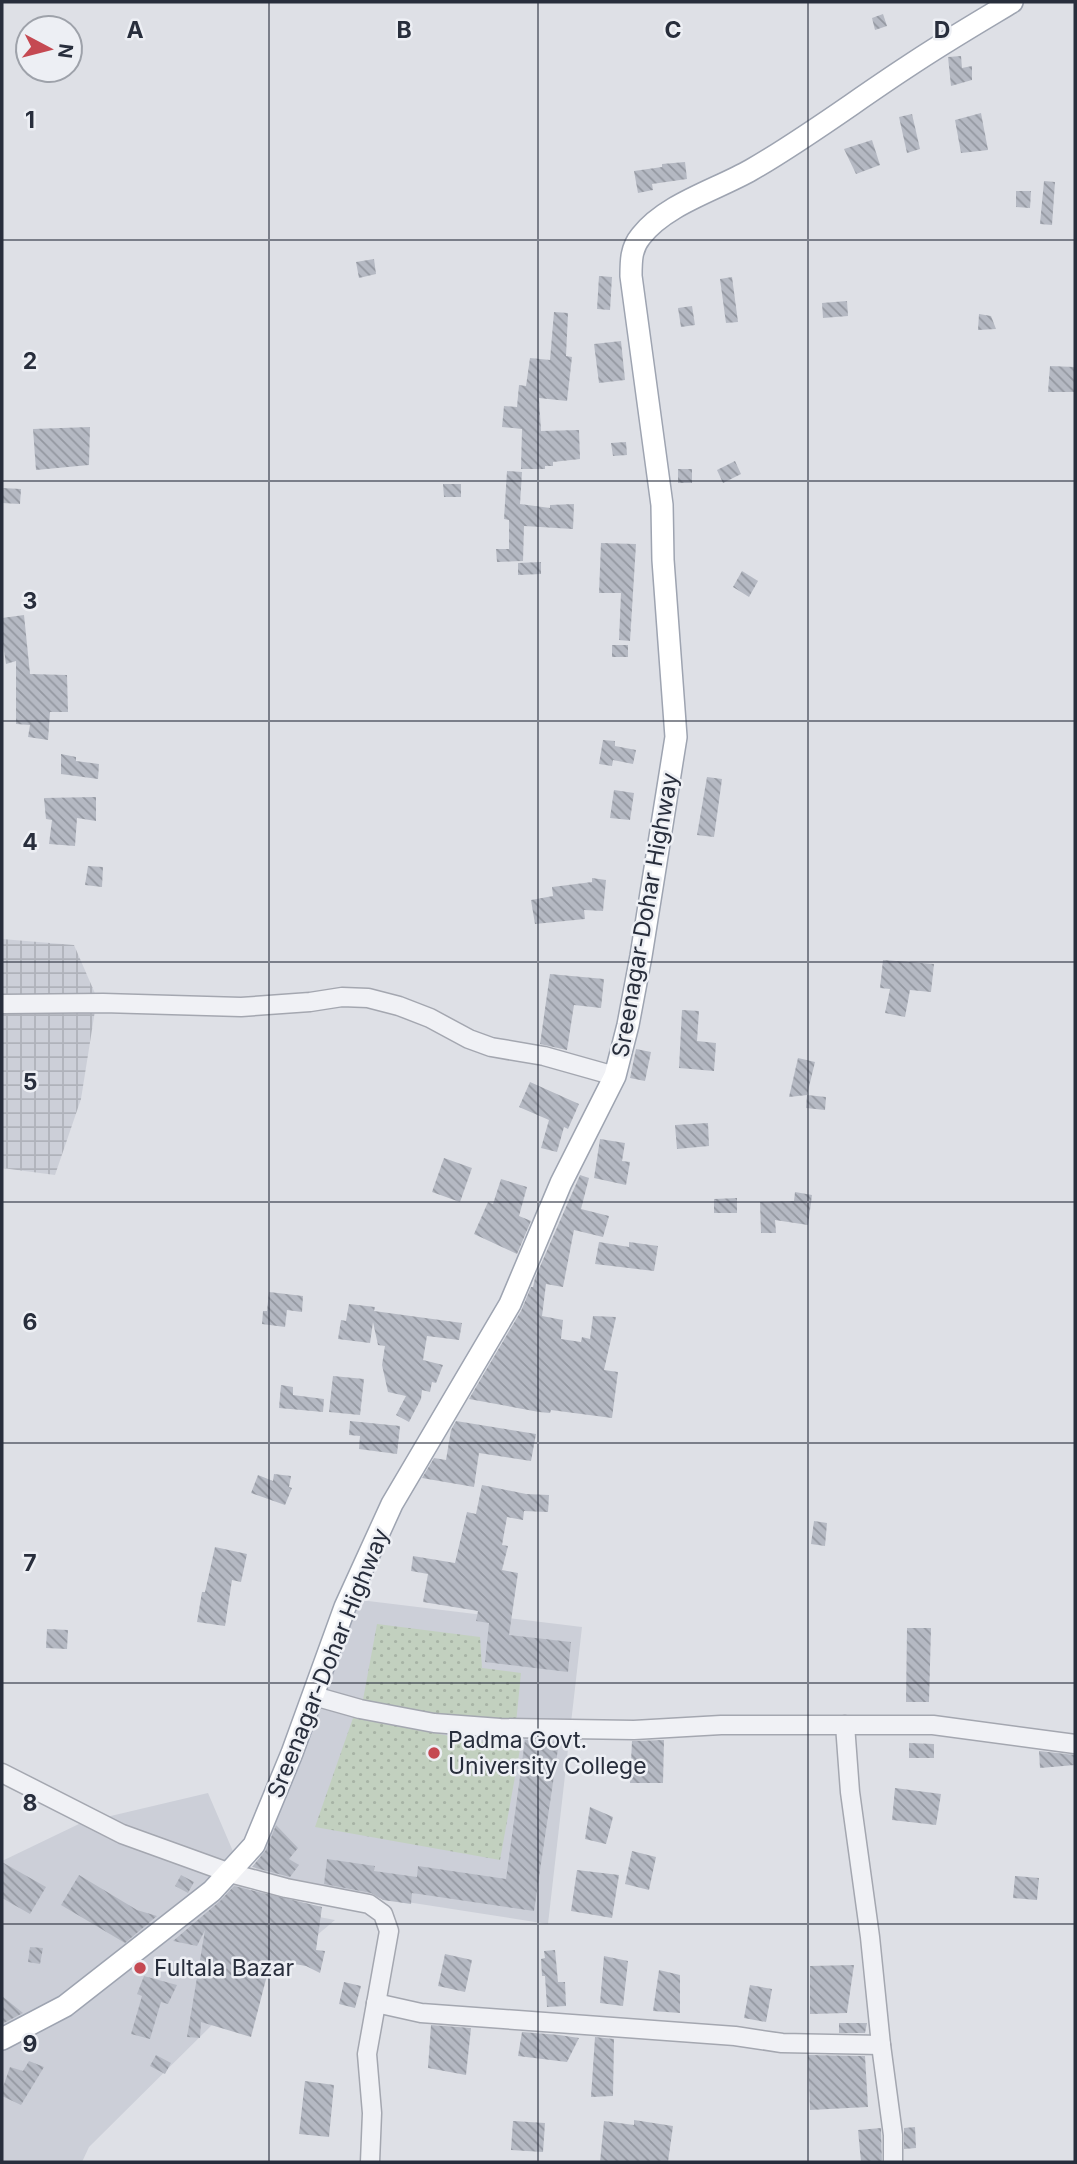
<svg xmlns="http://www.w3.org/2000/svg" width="1077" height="2164" font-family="Inter,sans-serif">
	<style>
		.built { fill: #cccfd8 }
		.industrial { fill: url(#industrial-grid) }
		.green { fill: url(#green-dots) }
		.building { fill: url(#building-back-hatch) }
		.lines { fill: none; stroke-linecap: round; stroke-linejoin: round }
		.minor-casing { stroke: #a4a7b0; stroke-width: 21 }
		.major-casing { stroke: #9ea4b1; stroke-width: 24 }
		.minor { stroke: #f0f1f5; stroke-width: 18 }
		.major { stroke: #fff; stroke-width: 21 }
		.grid { fill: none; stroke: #282e3c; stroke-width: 2; stroke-opacity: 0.55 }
		.poi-dot { fill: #c54952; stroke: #edeff4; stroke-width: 2.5 }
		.labels { text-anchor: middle; stroke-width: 5; stroke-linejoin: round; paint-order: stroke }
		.street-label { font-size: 23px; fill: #282e3c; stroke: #edeff4 }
		.poi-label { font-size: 23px; fill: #282e3c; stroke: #edeff4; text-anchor: start }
		.grid-label { font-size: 23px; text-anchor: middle; font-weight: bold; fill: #282e3c; stroke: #edeff4; stroke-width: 5; stroke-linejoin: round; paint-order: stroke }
	</style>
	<defs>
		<pattern id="industrial-grid" width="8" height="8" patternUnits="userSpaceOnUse" patternTransform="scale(1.75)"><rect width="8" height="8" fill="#cccfd8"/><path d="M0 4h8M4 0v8" fill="none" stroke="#afb2ba"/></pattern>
		<pattern id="green-dots" width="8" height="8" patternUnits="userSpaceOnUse" patternTransform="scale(1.75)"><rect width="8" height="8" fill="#c2d0bf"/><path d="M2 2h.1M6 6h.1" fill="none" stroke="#a7b3a5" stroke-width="1.8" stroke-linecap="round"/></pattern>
		<pattern id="building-back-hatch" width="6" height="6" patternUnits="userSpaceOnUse" patternTransform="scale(1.75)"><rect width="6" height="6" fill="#b5b9c3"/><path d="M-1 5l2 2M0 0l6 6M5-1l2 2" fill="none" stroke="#9397a0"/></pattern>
	</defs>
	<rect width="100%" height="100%" fill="#dee0e6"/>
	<g class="built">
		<polygon points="360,1600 582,1627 548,1924 252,1878"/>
		<polygon points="208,1793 256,1905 335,1920 221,2016 89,2147 82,2162 2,2162 2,1861 81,1823"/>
	</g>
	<polygon class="industrial" points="2,939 74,945 97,998 81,1099 55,1175 2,1168"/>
	<g class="green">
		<polygon points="377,1624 480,1637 482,1668 521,1673 516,1723 362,1705"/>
		<polygon points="353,1718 520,1749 500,1860 315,1827"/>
	</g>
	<g class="building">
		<polygon points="883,14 887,26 875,30 872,18"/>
		<polygon points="961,56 962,68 972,66 972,80 951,86 948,57"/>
		<polygon points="981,113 988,150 961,153 955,120"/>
		<polygon points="912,114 920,149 907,153 899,117"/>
		<polygon points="872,140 880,165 856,174 844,149"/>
		<polygon points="685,162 687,179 652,184 653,190 638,193 634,171 662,167 662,164"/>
		<polygon points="1044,181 1055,182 1052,225 1040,224"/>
		<polygon points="1016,191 1031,191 1030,208 1016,207"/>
		<polygon points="374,259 376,274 359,278 356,262"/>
		<polygon points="599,276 612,277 610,310 597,309"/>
		<polygon points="732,277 738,322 726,323 720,279"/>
		<polygon points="847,301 848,316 823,318 822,303"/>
		<polygon points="692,306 695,325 681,327 678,308"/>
		<polygon points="554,312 568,313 566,356 572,357 567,401 539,398 541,431 579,430 580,459 553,462 553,466 545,466 545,469 521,469 522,429 502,427 504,406 517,407 519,385 526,386 530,358 550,360"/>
		<polygon points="979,314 991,316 996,329 978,330"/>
		<polygon points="621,341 625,380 599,383 594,344"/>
		<polygon points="1050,366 1075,367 1075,392 1048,392"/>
		<polygon points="90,427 89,465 36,470 33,429"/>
		<polygon points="626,442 627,455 613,456 611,443"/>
		<polygon points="735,461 741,474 723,483 717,470"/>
		<rect x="678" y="469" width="14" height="14"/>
		<polygon points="507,471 522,472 520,504 550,508 550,505 574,504 573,529 524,526 523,561 497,562 496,549 509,549 509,520 504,519"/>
		<polygon points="443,484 461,484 461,497 444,497"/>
		<polygon points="2,488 21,489 20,504 2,503"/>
		<polygon points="601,543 636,544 630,641 619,640 621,593 599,593"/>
		<polygon points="541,562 541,574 518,575 518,563"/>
		<polygon points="742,571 758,581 749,597 733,587"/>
		<polygon points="24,615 30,674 67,675 68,712 50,712 48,740 28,737 30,725 16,724 16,661 6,664 2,637 2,618"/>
		<rect x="612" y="645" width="16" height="12"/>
		<polygon points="603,740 615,741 615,746 636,750 633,764 613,760 612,766 599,764"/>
		<polygon points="61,754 76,757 76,761 99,764 98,779 61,774"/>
		<polygon points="707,777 722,779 714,837 697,835"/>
		<polygon points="614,790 634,793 630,820 610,818"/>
		<polygon points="96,797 96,821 77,818 75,846 49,844 52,820 46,819 44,798"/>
		<polygon points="88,866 103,867 102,887 85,885"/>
		<polygon points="592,878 606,880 603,911 584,910 585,919 535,924 531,900 553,896 552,887 592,882"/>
		<polygon points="883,960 934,964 931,992 910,990 905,1017 885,1013 890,989 880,988"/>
		<polygon points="550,974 604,979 601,1008 574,1005 567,1050 540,1044"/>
		<polygon points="682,1010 699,1011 697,1041 716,1043 714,1071 679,1068"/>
		<polygon points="636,1049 651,1052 645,1081 630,1078"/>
		<polygon points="798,1058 815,1062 807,1095 789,1097"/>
		<polygon points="530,1082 579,1104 568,1129 564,1127 557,1152 541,1148 549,1120 519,1107"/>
		<polygon points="807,1095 826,1097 825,1110 806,1108"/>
		<polygon points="708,1123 709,1146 677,1149 675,1125"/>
		<polygon points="600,1139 625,1143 622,1161 630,1162 626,1185 594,1178"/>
		<polygon points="444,1158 472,1168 460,1202 432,1192"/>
		<polygon points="580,1175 589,1178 581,1209 609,1216 603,1237 574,1230 563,1287 546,1284 542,1316 563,1320 561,1339 581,1342 582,1337 590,1339 593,1316 616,1317 604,1370 618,1372 612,1418 551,1410 550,1413 539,1412 469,1399 521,1311 531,1287 533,1287 535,1278"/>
		<polygon points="501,1179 527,1187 519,1216 531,1221 517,1254 474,1234 488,1202 493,1204"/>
		<polygon points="795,1192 812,1195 808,1225 775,1220 776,1233 761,1233 760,1202 794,1201"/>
		<polygon points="737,1198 737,1213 714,1213 714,1199"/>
		<polygon points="599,1242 629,1247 629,1242 658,1246 654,1271 595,1264"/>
		<polygon points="269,1292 303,1296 302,1312 287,1310 285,1327 262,1324 263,1311 267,1311"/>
		<polygon points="349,1304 375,1307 374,1311 462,1323 459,1340 427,1336 423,1360 443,1365 436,1383 432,1382 430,1392 422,1390 421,1399 409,1422 396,1415 406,1396 388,1392 382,1365 385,1346 378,1345 373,1322 370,1343 338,1339 341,1320 346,1321"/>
		<polygon points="333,1376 364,1379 360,1415 329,1412"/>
		<polygon points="281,1385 293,1387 293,1395 324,1399 323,1412 279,1408"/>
		<polygon points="350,1421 400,1426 397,1454 359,1449 360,1436 349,1435"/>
		<polygon points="456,1421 536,1434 531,1461 479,1453 474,1487 422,1478 434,1458 446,1460 451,1430"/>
		<polygon points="274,1474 291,1476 289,1487 292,1488 285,1505 251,1493 258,1475 273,1481"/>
		<polygon points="482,1485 526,1494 549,1495 548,1512 524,1511 523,1520 507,1517 502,1545 508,1546 502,1570 518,1573 509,1635 571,1642 568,1672 485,1662 489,1623 476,1621 478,1611 423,1602 428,1574 411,1571 413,1556 455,1563 467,1512 476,1514"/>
		<polygon points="814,1521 827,1523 825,1546 811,1544"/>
		<polygon points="215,1547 247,1554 241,1582 232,1580 225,1626 197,1622 202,1592 205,1592"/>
		<polygon points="907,1628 931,1628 929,1702 906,1702"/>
		<polygon points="47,1629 68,1630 67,1649 46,1648"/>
		<polygon points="525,1740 559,1742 534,1911 412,1893 411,1904 383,1900 371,1893 324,1884 327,1859 375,1866 374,1871 417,1877 418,1866 506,1879"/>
		<polygon points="664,1740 663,1783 630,1783 632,1741"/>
		<polygon points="909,1743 934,1744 934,1758 909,1758"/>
		<polygon points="1039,1751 1075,1755 1075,1765 1040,1768"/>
		<polygon points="895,1788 941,1794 936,1825 892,1820"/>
		<polygon points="590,1807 613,1817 606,1844 585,1839"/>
		<polygon points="276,1825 298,1848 289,1859 299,1865 290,1877 252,1867 266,1850"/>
		<polygon points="632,1851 656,1857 649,1890 625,1884"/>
		<polygon points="2,1862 46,1887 30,1914 2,1898"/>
		<polygon points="577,1870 619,1875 612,1918 571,1911"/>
		<polygon points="79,1875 137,1910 157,1916 125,1943 61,1905"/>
		<polygon points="181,1875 194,1882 188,1893 175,1886"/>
		<polygon points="1015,1876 1039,1878 1037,1900 1013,1898"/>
		<polygon points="234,1886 322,1907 316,1950 325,1951 320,1973 306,1966 271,1960 251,2037 201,2022 200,2038 187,2037 205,1930 197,1946 173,1941 220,1901"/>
		<polygon points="30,1947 43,1948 40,1964 28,1962"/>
		<polygon points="555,1950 558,1982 565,1982 566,2006 547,2007 545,1976 542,1976 541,1959 545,1958 544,1951"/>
		<polygon points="445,1954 472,1960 465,1992 438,1986"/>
		<polygon points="604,1956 628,1961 623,2006 600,2003"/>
		<polygon points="854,1965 847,2013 810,2014 810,1966"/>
		<polygon points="659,1970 680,1975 680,2013 653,2011"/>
		<polygon points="144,1976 177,1985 168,2004 161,2002 150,2039 131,2034 142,1996 137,1994"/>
		<polygon points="344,1982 361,1986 355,2008 339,2004"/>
		<polygon points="750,1985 772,1989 766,2022 744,2018"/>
		<polygon points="2,1996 23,2013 2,2024"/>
		<polygon points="839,2023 867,2023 865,2033 839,2033"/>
		<polygon points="431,2025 471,2028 466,2075 428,2068"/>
		<polygon points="522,2032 559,2035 579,2038 567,2062 518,2056"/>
		<polygon points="595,2037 614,2039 613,2096 591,2097"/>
		<polygon points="156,2055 171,2063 165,2074 150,2066"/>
		<polygon points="808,2055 865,2056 868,2107 810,2110"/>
		<polygon points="29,2061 44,2067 21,2105 2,2096 2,2090 10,2067 23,2071"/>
		<polygon points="305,2081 334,2085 329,2137 299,2134"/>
		<polygon points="634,2120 673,2126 668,2162 600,2162 604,2121 634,2125"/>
		<polygon points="513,2121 545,2123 543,2152 511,2150"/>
		<polygon points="915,2127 916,2148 904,2149 904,2128"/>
		<polygon points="881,2128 882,2162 861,2162 858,2130"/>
	</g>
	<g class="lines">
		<g class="minor-casing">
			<g id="minor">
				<polyline points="2,1004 103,1003 241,1007 310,1002 342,997 368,998 399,1006 430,1018 469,1039 491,1047 544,1056 615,1076"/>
				<polyline points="314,1696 360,1709 434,1723 500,1728 634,1730 721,1725 933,1725 1075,1744"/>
				<polyline points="845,1725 850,1792 870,1937 881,2045 893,2135 893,2162"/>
				<polyline points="2,1773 122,1834 230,1873 286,1888 369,1904 383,1914 389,1931 367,2054 372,2113 370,2162"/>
				<polyline points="376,2003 421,2013 735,2036 782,2043 881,2045"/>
			</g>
		</g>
		<g class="major-casing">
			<path id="major" d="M 2,2039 L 65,2006 L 212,1891 L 254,1845 L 292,1753 L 345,1607 L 392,1504 L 510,1304 L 561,1183 L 615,1076 L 628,1025 L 641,956 L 676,737 L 663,560 L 662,505 L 631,276 C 631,261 631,248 641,236 C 666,204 716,190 751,170 C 805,139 855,101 907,67 C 941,44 977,23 1012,2"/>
		</g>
		<use href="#minor" class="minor"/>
		<use href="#major" class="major"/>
	</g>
	<path class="grid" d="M 269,2 L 269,2162M 538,2 L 538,2162M 808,2 L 808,2162M 2,240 L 1075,240M 2,481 L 1075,481M 2,721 L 1075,721M 2,962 L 1075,962M 2,1202 L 1075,1202M 2,1443 L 1075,1443M 2,1683 L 1075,1683M 2,1924 L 1075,1924"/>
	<g class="poi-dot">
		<circle cx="434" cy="1753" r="7"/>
		<circle cx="140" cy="1968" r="7"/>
	</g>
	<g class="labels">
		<g class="street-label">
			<text transform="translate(645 915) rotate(-80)" y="8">Sreenagar-Dohar Highway</text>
			<text transform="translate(328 1663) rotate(-68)" y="8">Sreenagar-Dohar Highway</text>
		</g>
		<g class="poi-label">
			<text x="448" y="1748">Padma Govt.<tspan x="448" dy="26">University College</tspan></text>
			<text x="154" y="1976">Fultala Bazar</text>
		</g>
	</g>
	<g class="grid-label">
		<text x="135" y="38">A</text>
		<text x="404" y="38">B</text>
		<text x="673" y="38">C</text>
		<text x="942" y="38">D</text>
		<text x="30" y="128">1</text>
		<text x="30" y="369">2</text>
		<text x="30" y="609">3</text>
		<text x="30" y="850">4</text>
		<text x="30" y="1090">5</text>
		<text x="30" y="1330">6</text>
		<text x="30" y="1571">7</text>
		<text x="30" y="1811">8</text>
		<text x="30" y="2052">9</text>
	</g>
	<rect width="1077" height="2164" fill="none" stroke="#282e3c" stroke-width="7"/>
	<g transform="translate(49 49) rotate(97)"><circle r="33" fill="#edeff4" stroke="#9ea2aa" stroke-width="2"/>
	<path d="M0-5L12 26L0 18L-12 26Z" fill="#c54952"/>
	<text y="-10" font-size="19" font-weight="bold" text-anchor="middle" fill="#282e3c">N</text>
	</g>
</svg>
